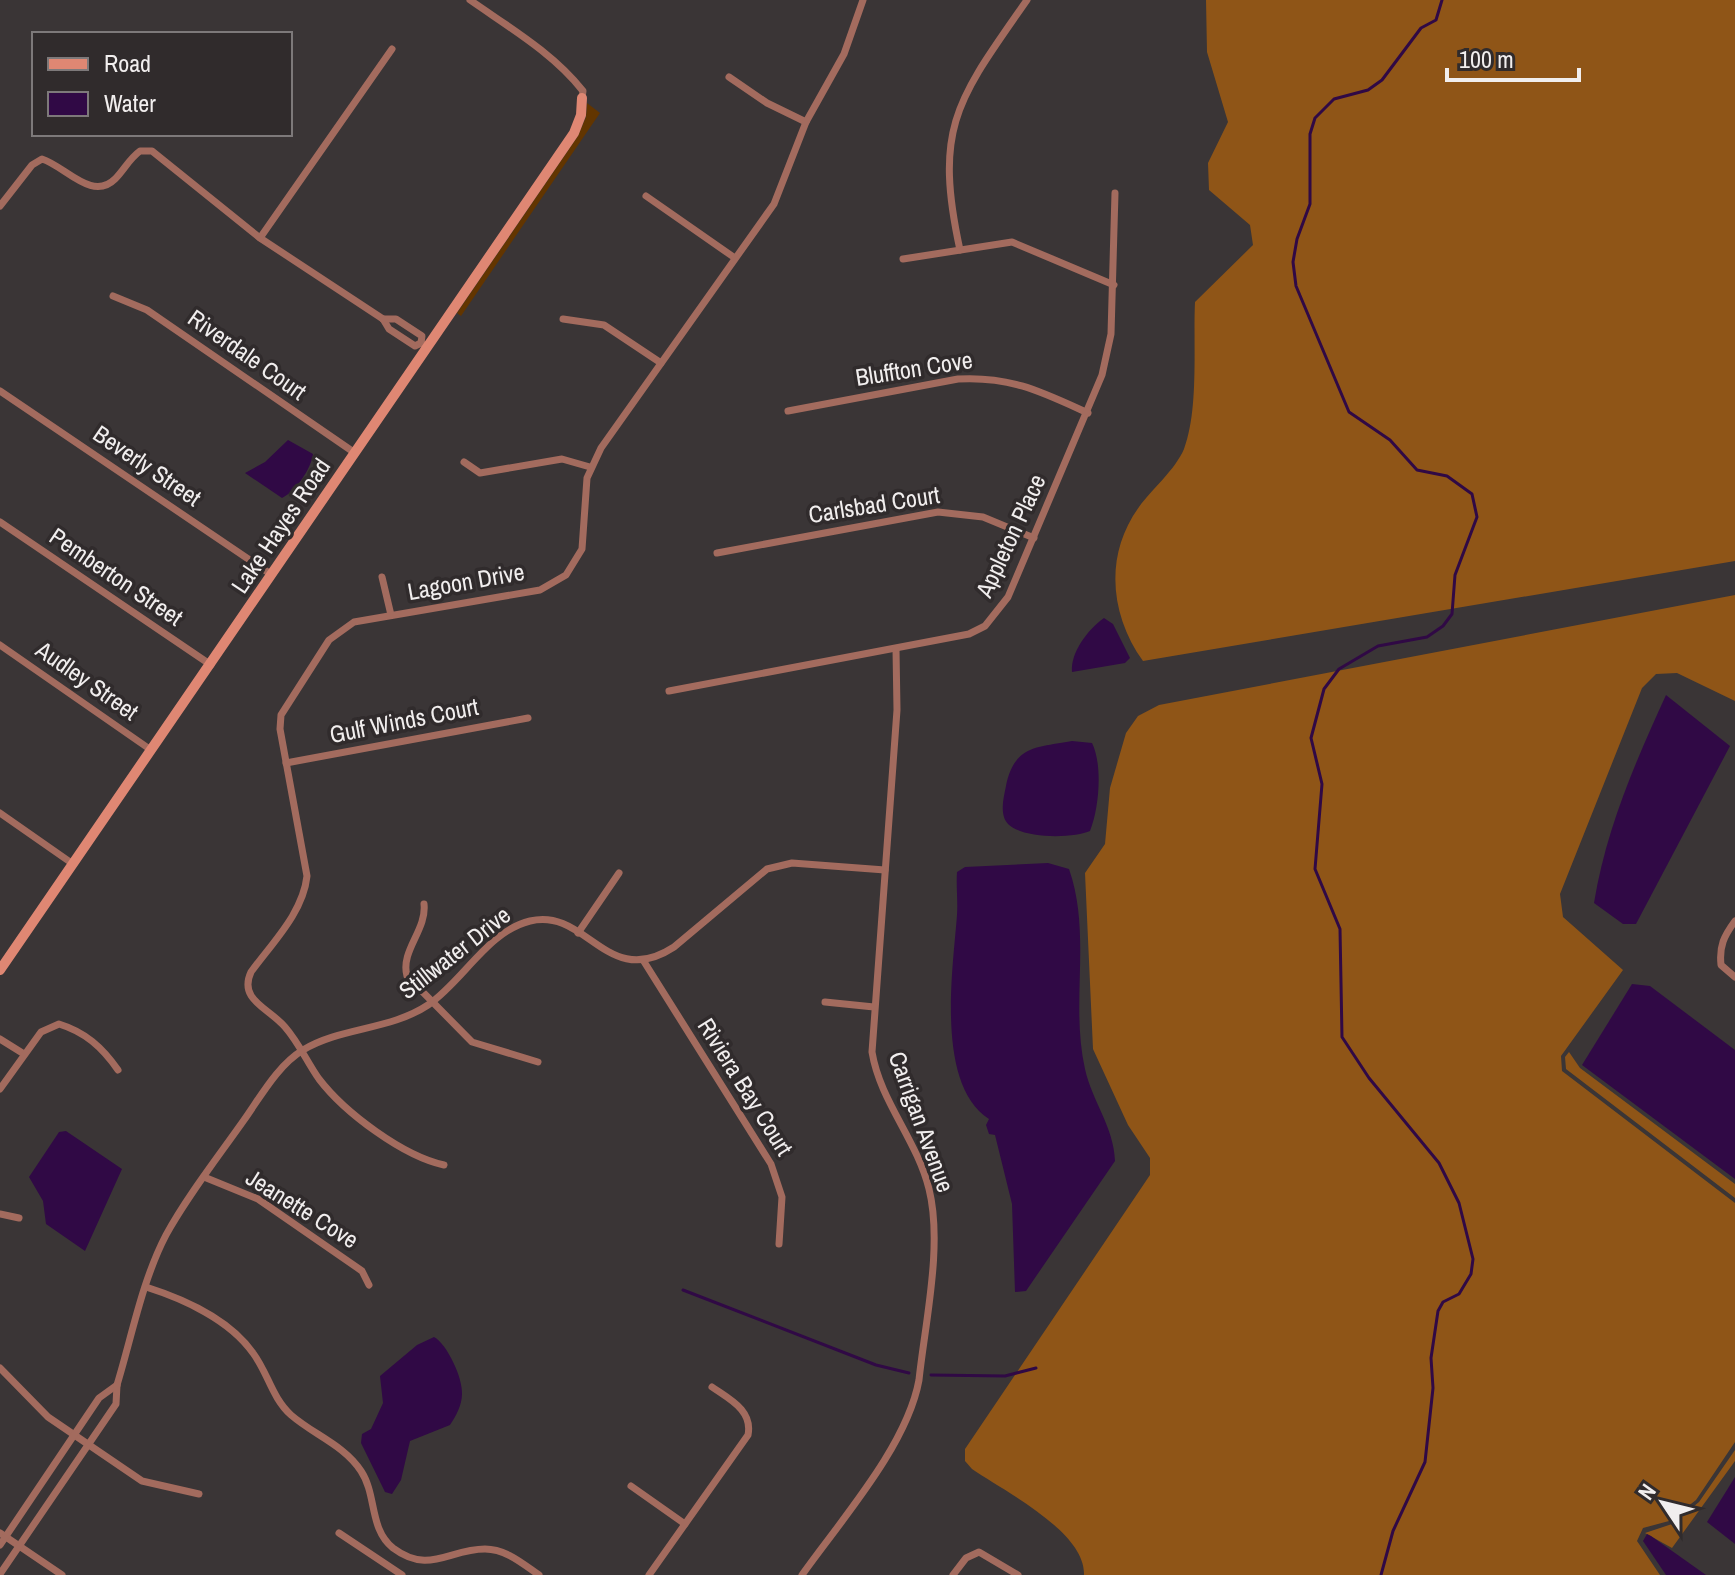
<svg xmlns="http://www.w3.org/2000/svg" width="1735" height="1575" font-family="'Archivo Narrow',sans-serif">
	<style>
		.green { fill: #623500 }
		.forest { fill: #8f5517 }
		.water { fill: #300945 }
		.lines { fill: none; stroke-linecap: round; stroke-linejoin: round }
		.stream { stroke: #300945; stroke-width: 3 }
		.street { stroke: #a36b5e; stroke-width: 7 }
		.secondary { stroke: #df8773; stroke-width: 10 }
		.labels { text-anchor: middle; stroke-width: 7; stroke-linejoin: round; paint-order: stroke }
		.street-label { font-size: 24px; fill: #f1eeee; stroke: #302b2c }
	</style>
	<rect width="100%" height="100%" fill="#3a3536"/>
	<polygon class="green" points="587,103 600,113 461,316 457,313 578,136 586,117"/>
	<g class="forest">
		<path d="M 1206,0 L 1735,0 L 1735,561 L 1143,661 C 1110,615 1104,555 1139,507 C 1152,489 1175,470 1184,449 C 1199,409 1193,345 1195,302 L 1253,245 L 1250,225 L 1209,190 L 1208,163 L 1228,122 L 1207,52 Z"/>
		<path d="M 1735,595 L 1735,701 L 1677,673 L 1656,674 L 1642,688 L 1560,894 L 1563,917 L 1623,970 L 1561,1056 L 1562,1071 L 1735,1203 L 1735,1442 L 1696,1500 L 1669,1521 L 1643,1528 L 1637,1541 L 1660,1575 L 1084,1575 C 1086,1532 1004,1491 972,1469 L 965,1461 L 965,1449 L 1150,1175 L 1150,1158 L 1128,1125 L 1093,1049 L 1085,873 L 1105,844 L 1110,788 L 1126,733 L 1138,716 L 1159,705 Z"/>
		<polygon points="1569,1052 1580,1068 1735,1184 1735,1198 1566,1069 1565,1057"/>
		<polygon points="1735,1450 1735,1461 1672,1548 1645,1533 1672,1524 1699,1502"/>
	</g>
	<g class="water">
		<path d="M 288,440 L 313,454 C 311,469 296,491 282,498 L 245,473 L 265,462 Z"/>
		<path d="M 1104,618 L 1113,624 L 1130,658 L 1125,663 L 1072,672 C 1070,653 1088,629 1104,618 Z"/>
		<path d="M 1666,695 L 1730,746 L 1636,924 L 1623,924 L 1594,903 C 1606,829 1635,763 1666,695 Z"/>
		<path d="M 1072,741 L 1092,743 C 1103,765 1099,809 1090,831 C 1073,839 1010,840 1004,817 C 1001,807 1004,796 1006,786 C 1008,775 1013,761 1023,754 C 1035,745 1058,744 1072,741 Z"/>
		<path d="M 1048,863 L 1069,869 C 1092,935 1070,1002 1085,1069 C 1092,1101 1114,1127 1115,1161 L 1026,1291 L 1015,1292 L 1012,1204 L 995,1135 L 989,1134 L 986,1125 L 989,1119 C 935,1084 953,969 957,915 C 958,900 956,886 957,872 L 965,867 Z"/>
		<polygon points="1632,984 1650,986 1735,1050 1735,1179 1582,1065"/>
		<polygon points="66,1131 122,1169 85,1251 46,1224 43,1201 29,1177 59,1132"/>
		<path d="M 434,1337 C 447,1344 463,1378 462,1394 C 462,1405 456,1416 450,1425 L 410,1441 L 401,1480 L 392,1494 L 385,1492 L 361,1443 L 362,1434 L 371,1429 L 383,1403 L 380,1376 L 417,1345 Z"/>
		<polygon points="1735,1477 1735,1544 1707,1522"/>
		<polygon points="1647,1534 1651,1536 1706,1575 1666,1575 1643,1541"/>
	</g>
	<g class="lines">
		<g class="stream">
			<polyline points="683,1290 876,1365 909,1373"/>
			<polyline points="931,1375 1005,1376 1036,1368"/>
			<polyline points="1381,1575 1393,1531 1425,1462 1433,1388 1431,1358 1438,1311 1443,1302 1459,1294 1471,1274 1473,1259 1459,1203 1439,1163 1369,1078 1342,1037 1340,929 1315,869 1322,784 1311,738 1324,689 1339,669 1378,646 1427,637 1443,626 1452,614 1455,575 1477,517 1472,494 1447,476 1417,470 1390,440 1349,412 1296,286 1293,262 1297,239 1310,204 1310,134 1315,118 1334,99 1368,90 1382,80 1421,28 1436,20 1442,0"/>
		</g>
		<g class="street">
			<path d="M 470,0 C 510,28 553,53 583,91 L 582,98"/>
			<polyline points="729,77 767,103 806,122"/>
			<polyline points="646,196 735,258"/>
			<path d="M 0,206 L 32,165 L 42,159 C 65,166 92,202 115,179 C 124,170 129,159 140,151 L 152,151 L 260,238 L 383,319 L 389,329 L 415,346 L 421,343 L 427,347"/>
			<polyline points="260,238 392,49"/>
			<path d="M 960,250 C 933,126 958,99 1027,0"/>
			<polyline points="903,259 1012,242 1114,285"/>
			<polyline points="113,296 147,310 355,453"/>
			<polyline points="383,319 396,319 422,336 421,343"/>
			<polyline points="563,319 604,325 661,363"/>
			<polyline points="0,391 272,575"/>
			<path d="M 788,411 L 958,379 C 1011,376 1042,392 1088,413"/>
			<polyline points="464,462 480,473 562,459 590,467"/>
			<polyline points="0,522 211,665"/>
			<polyline points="717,553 938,512 983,517 1034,538"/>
			<polyline points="382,577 391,615"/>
			<polyline points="0,645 151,750"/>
			<polyline points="669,691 969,634 985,626 1008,597 1102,375 1111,334 1115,193"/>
			<polyline points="286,763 528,718"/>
			<polyline points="0,813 73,864"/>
			<path d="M 424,904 C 427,930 400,951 407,976 L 472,1042 L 538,1062"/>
			<path d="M 1735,921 C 1724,936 1719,946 1721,965 L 1735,977"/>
			<polyline points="578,933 619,873"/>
			<polyline points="643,960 771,1164 782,1197 779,1244"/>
			<polyline points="825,1002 874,1007"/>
			<polyline points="0,1039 24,1054"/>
			<path d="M 0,1089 L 41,1032 L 59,1024 C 85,1032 102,1047 118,1070"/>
			<path d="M 444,1165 C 403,1156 345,1113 319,1079 C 307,1062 299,1043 285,1027 C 269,1008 238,1000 251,972 C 272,943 303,913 307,876 L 280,729 L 281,715 L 329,640 L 354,622 L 540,590 L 566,575 L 582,549 L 587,478 L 601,448 L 774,204 L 806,122 L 844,54 L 863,0"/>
			<polyline points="204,1177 258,1199 362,1271 369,1285"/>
			<polyline points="0,1214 19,1218"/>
			<path d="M 146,1287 C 184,1299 230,1320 253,1353 C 268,1373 272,1398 291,1415 C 314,1435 344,1445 361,1471 C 377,1495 369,1529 393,1548 C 429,1575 449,1549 485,1549 C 506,1549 523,1564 539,1575"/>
			<polyline points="0,1368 48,1417 142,1481 199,1494"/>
			<polyline points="631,1486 685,1524"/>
			<polyline points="0,1533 62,1575"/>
			<polyline points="339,1533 402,1575"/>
			<polyline points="0,1545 99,1398 117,1385"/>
			<path d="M 0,1574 L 116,1404 L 117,1385 C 132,1336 142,1281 166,1235 C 188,1195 218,1157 244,1120 C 261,1096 278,1065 303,1050 C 341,1027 391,1030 428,1005 C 463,981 488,931 530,921 C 587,907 607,991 674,947 L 767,869 L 792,863 L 885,870"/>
			<path d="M 649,1575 L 748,1435 C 753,1410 729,1399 712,1387"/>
			<path d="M 802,1575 C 841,1520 907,1446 919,1380 C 925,1323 943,1245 929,1189 C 917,1140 880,1101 872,1052 L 897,710 L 896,649"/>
			<polyline points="953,1575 966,1558 979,1552 1018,1575"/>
		</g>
		<polyline class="secondary" points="0,970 574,133 581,115 582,98"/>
	</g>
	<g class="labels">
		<g class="street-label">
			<text transform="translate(247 355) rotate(35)" y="8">Riverdale Court</text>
			<text transform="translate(914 369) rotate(-9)" y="8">Bluffton Cove</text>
			<text transform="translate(147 466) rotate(34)" y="8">Beverly Street</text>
			<text transform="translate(874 505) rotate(-9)" y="8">Carlsbad Court</text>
			<text transform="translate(281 526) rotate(-56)" y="8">Lake Hayes Road</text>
			<text transform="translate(1011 536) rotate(-65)" y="8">Appleton Place</text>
			<text transform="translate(116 577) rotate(34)" y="8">Pemberton Street</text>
			<text transform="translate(466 582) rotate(-10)" y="8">Lagoon Drive</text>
			<text transform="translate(87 681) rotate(35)" y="8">Audley Street</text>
			<text transform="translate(404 721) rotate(-11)" y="8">Gulf Winds Court</text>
			<text transform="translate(455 953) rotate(-38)" y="8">Stillwater Drive</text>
			<text transform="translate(745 1087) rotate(58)" y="8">Riviera Bay Court</text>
			<text transform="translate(921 1122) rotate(70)" y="8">Carrigan Avenue</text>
			<text transform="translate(302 1209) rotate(32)" y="8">Jeanette Cove</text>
		</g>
	</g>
	<rect x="32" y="32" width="260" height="104" fill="#302b2c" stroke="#7d797a" stroke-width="2"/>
	<rect x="48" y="58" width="40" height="12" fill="#df8773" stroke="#7d797a" stroke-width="2"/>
	<text x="104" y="72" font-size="24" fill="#f1eeee">Road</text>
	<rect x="48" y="92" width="40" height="24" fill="#300945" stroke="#7d797a" stroke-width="2"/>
	<text x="104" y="112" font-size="24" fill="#f1eeee">Water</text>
	<g transform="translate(1663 1503) rotate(305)" stroke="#302b2c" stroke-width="6" paint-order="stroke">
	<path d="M0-6L14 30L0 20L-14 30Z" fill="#f1eeee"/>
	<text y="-12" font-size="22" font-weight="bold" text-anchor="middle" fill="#f1eeee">N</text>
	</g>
	<path d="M1447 68v12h132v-12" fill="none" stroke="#f1eeee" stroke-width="4"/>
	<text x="1459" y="68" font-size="24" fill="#f1eeee" stroke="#302b2c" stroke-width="6" paint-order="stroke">100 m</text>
</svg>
